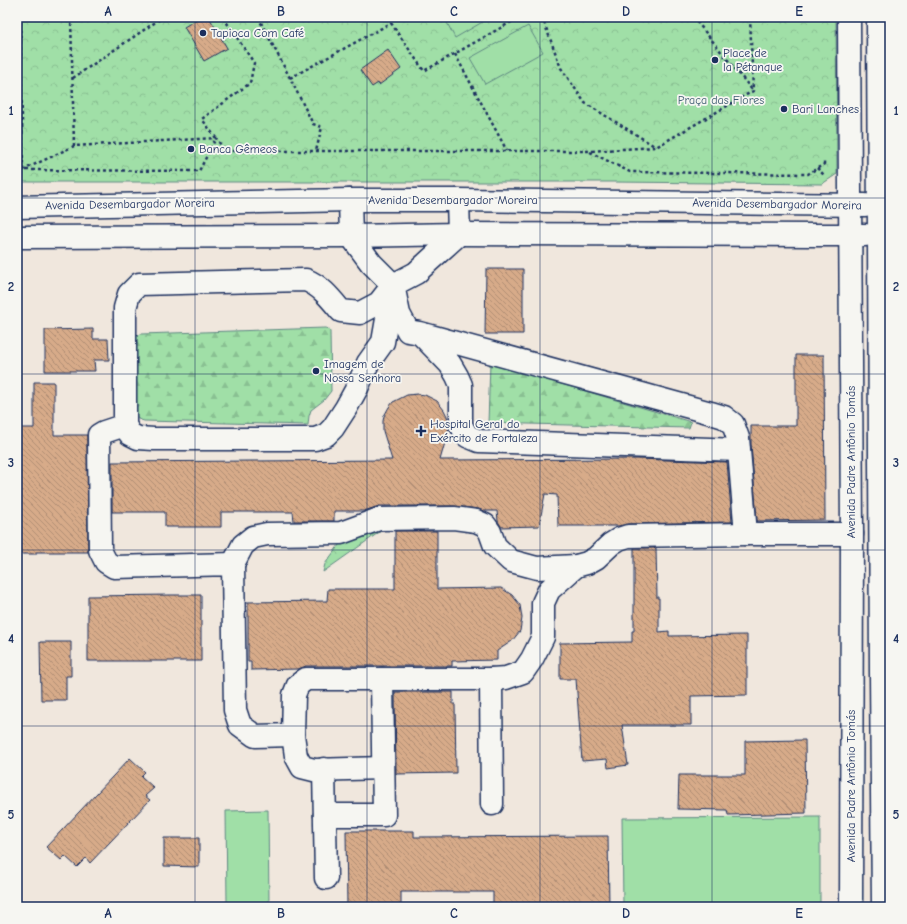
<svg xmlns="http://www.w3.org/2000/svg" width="907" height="924" viewBox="0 0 907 924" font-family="'Comic Neue',sans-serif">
  <defs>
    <pattern id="forest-firs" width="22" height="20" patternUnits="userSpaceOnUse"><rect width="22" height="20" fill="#a0dfa7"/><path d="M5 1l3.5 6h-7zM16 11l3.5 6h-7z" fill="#89c092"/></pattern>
    <pattern id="park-crowns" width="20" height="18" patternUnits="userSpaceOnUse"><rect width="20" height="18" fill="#a0dfa7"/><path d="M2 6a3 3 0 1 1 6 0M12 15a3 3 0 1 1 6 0" fill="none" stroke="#89c092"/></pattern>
    <pattern id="building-back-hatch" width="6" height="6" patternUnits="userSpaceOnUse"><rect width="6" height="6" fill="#d7ab89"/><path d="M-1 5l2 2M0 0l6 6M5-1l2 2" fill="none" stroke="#ae8c73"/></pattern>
  </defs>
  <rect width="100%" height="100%" fill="#f0e7dd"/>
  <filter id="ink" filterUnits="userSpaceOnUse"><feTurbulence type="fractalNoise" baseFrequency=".025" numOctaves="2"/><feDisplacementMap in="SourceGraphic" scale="8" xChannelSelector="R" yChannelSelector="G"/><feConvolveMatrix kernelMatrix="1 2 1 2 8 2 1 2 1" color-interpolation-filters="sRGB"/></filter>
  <g filter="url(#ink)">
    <g fill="url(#forest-firs)" stroke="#5e8782">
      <path d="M325,328C328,328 329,329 330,332L331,391L324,400L311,410L309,416L308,425L144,421L138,419L135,412L136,339L137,335L141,334Z"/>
      <polygon points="490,363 691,422 689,428 488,423"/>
    </g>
    <g fill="url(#park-crowns)" stroke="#5e8782">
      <polygon points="17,17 836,17 837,174 822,184 613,182 17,182"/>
      <polygon points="381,531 323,572 325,564 342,541 368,532"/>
    </g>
    <g fill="#a0dfa7" stroke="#5e8782">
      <polygon points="444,17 491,17 455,38"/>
      <polygon points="528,26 543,52 485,84 470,58"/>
      <polygon points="268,810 269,903 227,903 226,811"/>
      <polygon points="820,817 820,907 623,907 622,818"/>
    </g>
    <g fill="url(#building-back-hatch)" stroke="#1b2f5e">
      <polygon points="201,17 209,17 227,48 204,61 184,27"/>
      <polygon points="388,50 401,69 379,85 378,83 372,87 360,70"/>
      <polygon points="486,269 523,269 523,334 485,334"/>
      <polygon points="93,329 93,339 108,339 109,360 94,360 95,371 45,371 45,330"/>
      <polygon points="796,355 824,355 825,520 757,521 751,444 751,426 796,426"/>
      <polygon points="34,382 54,382 54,435 87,435 88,552 36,552 36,554 17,554 17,428 34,428"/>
      <polygon points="418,394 425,395 437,401 444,410 447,416 449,426 448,432 440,460 637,459 727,462 732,522 628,524 618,526 558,526 557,495 545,494 539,526 501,527 498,521 497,511 484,511 478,509 454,506 379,506 364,511 334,511 334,521 294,521 293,512 221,512 221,527 165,527 165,512 112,512 112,462 392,460 383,431 383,421 384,416 389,407 393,402 407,395"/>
      <polygon points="395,531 437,531 437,589 501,588 512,595 520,605 522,618 520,631 512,641 497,651 497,660 452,661 452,666 306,666 298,669 251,670 251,662 248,662 248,602 327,601 328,589 395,589"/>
      <polygon points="634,548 656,548 657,598 659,598 659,632 669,631 669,636 747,635 747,695 691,696 691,725 622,725 628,765 608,768 607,759 582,761 576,679 560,679 560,643 632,642 632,631 634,631"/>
      <polygon points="171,595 201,595 201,661 88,661 88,596"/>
      <polygon points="40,642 71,642 71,676 66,676 66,700 41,700"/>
      <polygon points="395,692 453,692 453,704 455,704 456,773 396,774"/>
      <polygon points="805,740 806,813 728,815 727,810 678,809 679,775 745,775 745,741"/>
      <polygon points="130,758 145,772 141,776 154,788 145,796 150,800 90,863 86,858 77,867 65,856 61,860 46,847"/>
      <polygon points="346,831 414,831 414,837 608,836 609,907 493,907 493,892 401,892 401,907 347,907"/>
      <polygon points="164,838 199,838 199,867 164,866"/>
    </g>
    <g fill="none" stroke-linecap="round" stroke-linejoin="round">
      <defs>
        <g id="minor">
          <polyline points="350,200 351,236 371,263 393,285 399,314 408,331 420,333 711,413 724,417 733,424 738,438 746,534 852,534"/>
          <path d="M393,285L383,342L368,363L357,388L346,408L333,428L326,435L315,439H154L138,438L130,434L125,425V308L129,294L139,284L306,280C321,286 331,299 341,311L360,313L379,303L393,285L416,273L429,261L459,234L458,200"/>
          <polyline points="421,334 450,364 457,376 461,385 461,425 467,436 479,441 739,450"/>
          <polyline points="125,425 104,432 99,435 100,550 106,562 114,567 233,564 235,710 240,725 255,736 293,735"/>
          <polyline points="233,564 243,545 253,537 267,534 341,533 379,519 454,518 476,521 485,525 490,532 495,546 511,561 537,568 576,566 587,563 596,558 611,544 619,539 628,536 746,534"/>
          <polyline points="491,679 492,804"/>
          <polyline points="383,768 314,770 302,767 296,756 293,735 294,695 298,685 306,679 491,679 506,678 523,672 532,659 543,637 543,603 549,590 576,566"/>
          <polyline points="324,769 326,878"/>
          <polyline points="325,815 384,815 382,679"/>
        </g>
        <g id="major">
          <polyline points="849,17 852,534 851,907"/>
          <polyline points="878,17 881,672 883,907"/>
          <polyline points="17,207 350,200 458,200 865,205"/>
          <polyline points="17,237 351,236 459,234 816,235 865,235"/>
        </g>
      </defs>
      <use href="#minor" stroke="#1b2f5e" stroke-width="25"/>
      <use href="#major" stroke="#1b2f5e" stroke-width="25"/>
      <g stroke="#1b2f5e" stroke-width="2.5" stroke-dasharray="3 3" stroke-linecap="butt">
        <polyline points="20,17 23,170 199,171 216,138 202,119 250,83 254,63 223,17"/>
        <polyline points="71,17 74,146 216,138 225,151 590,151 656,147 753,91 750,17"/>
        <polyline points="258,17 290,78 313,124 322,127 316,151"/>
        <polyline points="392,17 391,23 424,71 520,17"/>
        <polyline points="542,17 561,68 585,103 656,147"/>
        <polyline points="693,17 753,91"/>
        <polyline points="222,39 233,32"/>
        <polyline points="455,54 507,151"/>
        <polyline points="73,78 163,17"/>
        <polyline points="290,78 391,23"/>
        <polyline points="590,152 630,172 808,174 824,164 824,161"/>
        <polyline points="817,168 825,176"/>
        <polyline points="21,182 23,170 74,146"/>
      </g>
      <use href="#minor" stroke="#f6f6f2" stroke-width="22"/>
      <use href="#major" stroke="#f6f6f2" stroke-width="22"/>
    </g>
  </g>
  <path fill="none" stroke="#1b2f5e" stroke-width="1" stroke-opacity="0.55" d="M195,17V907M367,17V907M540,17V907M712,17V907M17,198H890M17,374H890M17,550H890M17,726H890"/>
  <g fill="#1b2f5e" stroke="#f6f6f2" stroke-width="1.5">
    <circle cx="203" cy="33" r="4"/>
    <circle cx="715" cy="60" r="4"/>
    <circle cx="784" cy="109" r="4"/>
    <circle cx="191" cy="149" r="4"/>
    <circle cx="316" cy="371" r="4"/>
    <path d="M419 425h4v4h4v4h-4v4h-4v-4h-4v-4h4z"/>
  </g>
  <g text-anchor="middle" stroke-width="3.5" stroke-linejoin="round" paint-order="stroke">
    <g font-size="12" fill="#1b2f5e" stroke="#f6f6f2" text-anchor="start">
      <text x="211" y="37">Tapioca Com Café</text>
      <text x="723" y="57">Place de<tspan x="723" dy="14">la Pétanque</tspan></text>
      <text x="792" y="113">Bari Lanches</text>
      <text x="199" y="153">Banca Gêmeos</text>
      <text x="324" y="368">Imagem de<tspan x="324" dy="14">Nossa Senhora</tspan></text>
      <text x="430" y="428">Hospital Geral do<tspan x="430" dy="14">Exército de Fortaleza</tspan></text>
    </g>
    <g font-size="12" fill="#3c5b70" stroke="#f6f6f2">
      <text x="721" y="104">Praça das Flores</text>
    </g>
    <g font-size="12" fill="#1b2f5e" stroke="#f6f6f2">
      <text x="453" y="204">Avenida Desembargador Moreira</text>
      <text transform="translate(130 204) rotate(-1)" y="4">Avenida Desembargador Moreira</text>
      <text transform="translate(777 204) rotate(1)" y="4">Avenida Desembargador Moreira</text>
      <text transform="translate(851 462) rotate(-90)" y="4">Avenida Padre Antônio Tomás</text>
      <text transform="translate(851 786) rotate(-90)" y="4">Avenida Padre Antônio Tomás</text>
    </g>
  </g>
  <rect width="907" height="924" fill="none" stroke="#f6f6f2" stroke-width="44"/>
  <rect x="22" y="22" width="863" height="880" fill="none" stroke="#1b2f5e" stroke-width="1.5"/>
  <g font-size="13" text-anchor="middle" font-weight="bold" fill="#1b2f5e">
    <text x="108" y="16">A</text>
    <text x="281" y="16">B</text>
    <text x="454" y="16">C</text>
    <text x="626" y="16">D</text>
    <text x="799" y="16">E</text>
    <text x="11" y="115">1</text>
    <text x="896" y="115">1</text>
    <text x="11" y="291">2</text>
    <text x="896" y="291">2</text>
    <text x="11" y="467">3</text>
    <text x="896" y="467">3</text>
    <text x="11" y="643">4</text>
    <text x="896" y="643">4</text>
    <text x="11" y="819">5</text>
    <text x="896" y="819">5</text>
    <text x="108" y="918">A</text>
    <text x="281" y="918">B</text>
    <text x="454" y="918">C</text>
    <text x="626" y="918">D</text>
    <text x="799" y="918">E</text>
  </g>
</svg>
